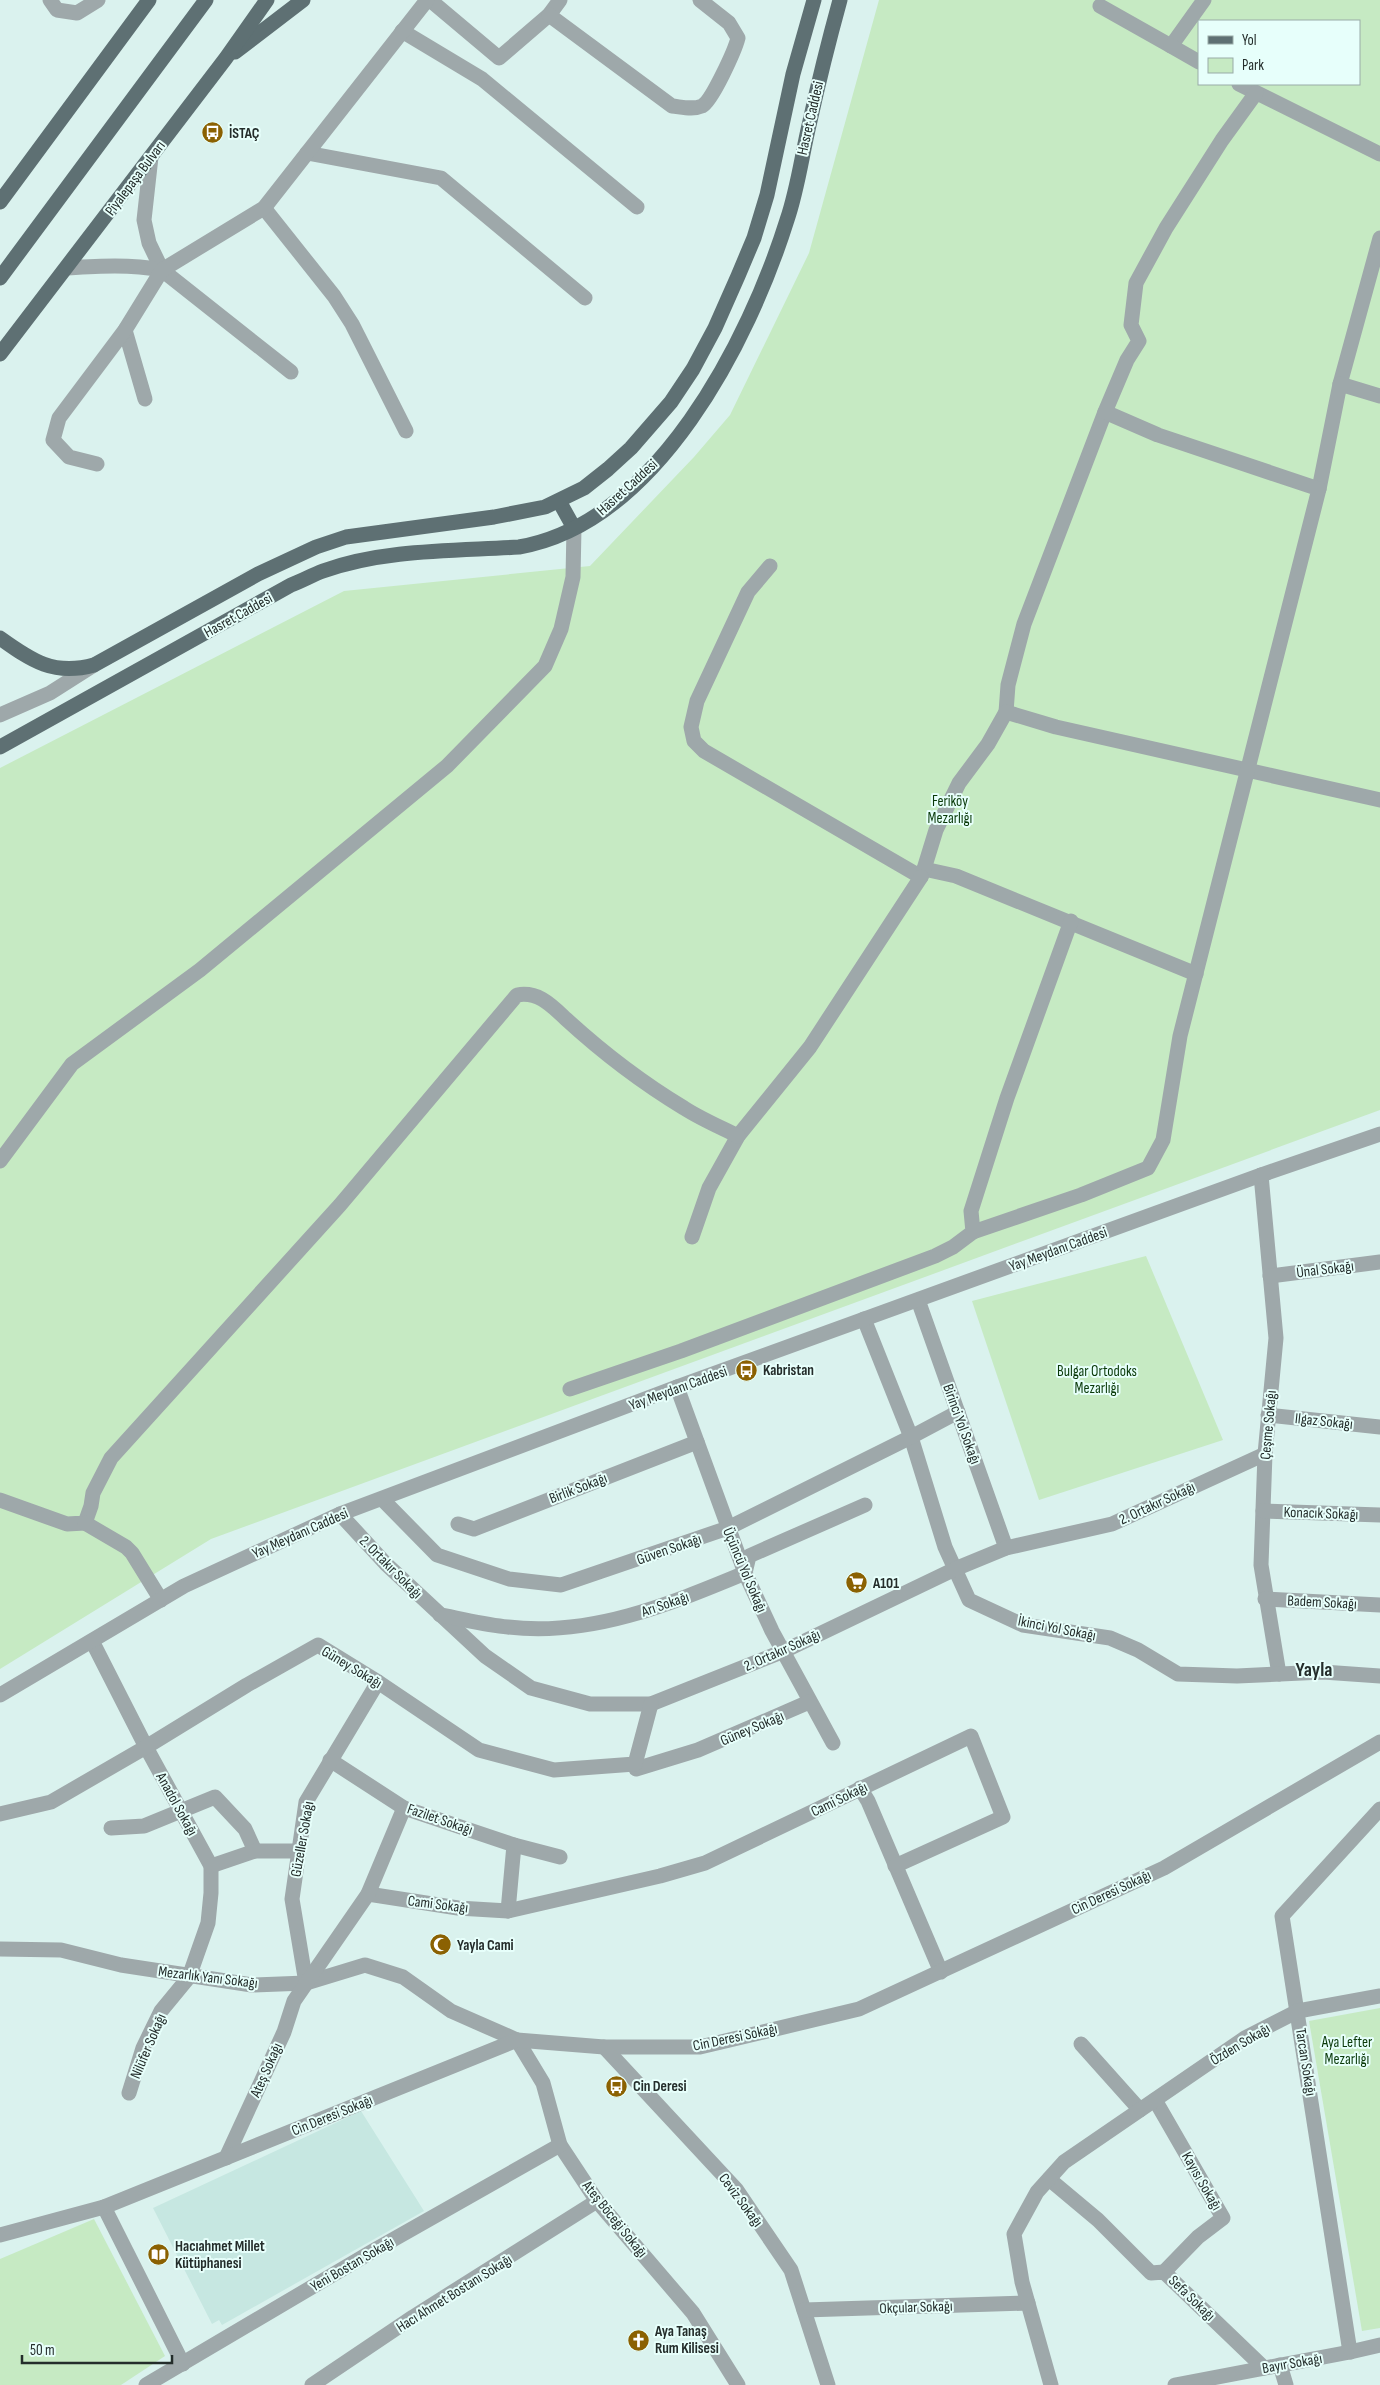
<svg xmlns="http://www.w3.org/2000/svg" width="1380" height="2385" viewBox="0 0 1380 2385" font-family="'Sofia Sans Condensed',sans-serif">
  <rect width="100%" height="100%" fill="#daf2ee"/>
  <polygon fill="#c6e7e1" points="361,2111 424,2211 222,2325 219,2320 212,2324 153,2208"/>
  <g fill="#c6eac3" fill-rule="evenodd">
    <path d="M879,0H1380V1110L211,1539L0,1669V768L344,591L590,566L694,457L730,415L809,253ZM1199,21H1359V84H1199Z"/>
    <polygon points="1146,1256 1223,1440 1039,1500 972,1301"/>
    <polygon points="1380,2008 1380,2328 1362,2331 1309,2021"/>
    <polygon points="94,2219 165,2356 121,2385 0,2385 0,2259"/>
  </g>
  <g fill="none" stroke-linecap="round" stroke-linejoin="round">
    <g stroke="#9ea8aa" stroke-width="15">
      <polyline points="50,0 57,10 77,13 98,0"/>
      <polyline points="430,0 499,58 549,15 560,0"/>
      <polyline points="1100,6 1171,46 1204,0"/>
      <path d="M549,15L672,106C682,107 693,110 702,106C712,101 735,50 738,38L729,23L700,0"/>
      <polyline points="402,31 482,79 637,207"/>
      <polyline points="1171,46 1199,62"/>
      <polyline points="1239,84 1380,154"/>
      <polyline points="307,153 441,178 585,298"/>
      <polyline points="151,157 144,220 149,243 162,270 291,372"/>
      <polyline points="264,208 334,296 352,324 406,431"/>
      <path d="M67,268C99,266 130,264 162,270"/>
      <polyline points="125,330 145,399"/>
      <polyline points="1340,384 1380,238"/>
      <polyline points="97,464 69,457 53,440 59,418 125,330 162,270 264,208 427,0"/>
      <polyline points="1319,489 1340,384 1380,396"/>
      <polyline points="770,566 748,592 697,701 691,727 694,741 704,751 921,877 924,869 956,876 1196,974"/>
      <polyline points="1006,712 1008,685 1024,624 1105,412"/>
      <polyline points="0,715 50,693 94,665"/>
      <polyline points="924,869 936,830 959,783 988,744 1006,712 1056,727 1380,800"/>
      <polyline points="0,1161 72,1064 200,970 447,766 545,666 561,629 573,577 574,528"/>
      <polyline points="1261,1175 1276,1338 1265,1454 1261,1565 1279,1674"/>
      <polyline points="973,1232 1081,1195 1148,1168 1163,1140 1180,1036 1319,489 1158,435 1105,412 1127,360 1139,341 1131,325 1136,283 1166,228 1222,140 1256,93"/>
      <polyline points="692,1237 709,1188 738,1136 810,1047 921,877"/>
      <polyline points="1270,1276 1380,1262"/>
      <polyline points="918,1300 1006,1548"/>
      <polyline points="864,1319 911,1437 945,1547 969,1600 1023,1625 1110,1638 1138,1650 1178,1674 1237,1676 1323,1672 1380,1676"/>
      <polyline points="677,1387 745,1573 772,1631 833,1743"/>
      <polyline points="570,1389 681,1351 935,1256 953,1247 973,1232 971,1211 1007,1098 1071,921"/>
      <polyline points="1268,1415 1380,1427"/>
      <polyline points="382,1499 437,1555 509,1579 561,1585 728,1528 911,1437 958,1412"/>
      <path d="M0,1500L67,1524L85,1523L91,1506L93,1493L111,1458L340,1205L517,995C538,991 551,1005 566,1019C602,1052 641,1082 684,1108C701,1119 720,1127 738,1136"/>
      <polyline points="1263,1511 1380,1515"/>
      <polyline points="340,1514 386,1564 485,1656 531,1688 590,1704 651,1704 784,1651 955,1569 1006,1548 1112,1524 1265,1454"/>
      <polyline points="85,1523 126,1547 132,1553 161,1600"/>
      <polyline points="458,1524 474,1529 697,1442"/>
      <polyline points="1265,1599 1380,1605"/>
      <path d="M440,1615C463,1619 485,1625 508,1627C591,1637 670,1604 745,1573L749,1556L865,1505"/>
      <polyline points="92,1641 146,1747 211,1866 211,1893 208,1923 189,1977 161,2011 143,2048 129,2093"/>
      <polyline points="0,1695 184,1586 340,1514 677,1387 1261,1175 1380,1134"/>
      <polyline points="330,1760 404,1808 514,1845 560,1857"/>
      <polyline points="636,1769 698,1750 809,1702"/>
      <polyline points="860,1788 868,1801 941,1972"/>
      <polyline points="0,1814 51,1802 146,1747 247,1685 318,1645 378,1682 479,1750 554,1770 635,1764 651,1704"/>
      <polyline points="111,1828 144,1826 215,1797 245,1829 255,1851"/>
      <polyline points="211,1866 255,1851 299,1851"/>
      <polyline points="368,1894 458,1908 508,1911 660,1876 705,1863 971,1736 1003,1817 895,1866"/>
      <polyline points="508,1911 514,1845"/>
      <polyline points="0,1949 61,1950 121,1965 252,1985 306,1983 365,1965 403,1977 451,2011 517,2040"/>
      <polyline points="306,1983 292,1899 306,1802 378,1682"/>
      <polyline points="517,2040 543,2083 560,2145 597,2201 693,2313 738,2385"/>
      <polyline points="1081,2044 1140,2110"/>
      <polyline points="604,2047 736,2189 791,2270 828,2385"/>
      <polyline points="1155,2100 1223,2218 1198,2237 1164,2272"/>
      <polyline points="226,2158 284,2032 294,2001 368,1894 404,1808"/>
      <polyline points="1049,2179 1098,2220 1151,2273 1164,2272 1264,2368"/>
      <polyline points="104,2207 183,2364"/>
      <polyline points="0,2235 104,2207 517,2040 604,2047 700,2047 859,2009 1164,1868 1380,1742"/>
      <polyline points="804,2310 1028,2303"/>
      <polyline points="1350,2352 1282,1916 1380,1809"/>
      <polyline points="1280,2365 1286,2385"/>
      <polyline points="146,2385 373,2251 560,2145"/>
      <polyline points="312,2385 413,2317 597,2201"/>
      <polyline points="1051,2385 1022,2282 1014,2234 1037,2192 1064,2162 1245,2038 1298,2011 1380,1996"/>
      <polyline points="1175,2385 1350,2352 1380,2345"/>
    </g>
    <g stroke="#5e7073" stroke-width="15">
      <polyline points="235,52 303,0"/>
      <polyline points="0,202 149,0"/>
      <polyline points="0,278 206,0"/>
      <polyline points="0,354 226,58 267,0"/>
      <polyline points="559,501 574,528"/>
      <path d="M0,638C32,661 54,676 94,665L258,574L316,547L346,537L494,517L545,507L584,488L608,469L631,448L671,402L693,369L715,328L738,276L754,238L767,195L793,74L814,0"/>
      <path d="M0,747L291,585C302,581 312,575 323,571C384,549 455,551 519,547C657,523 749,341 787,220C798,188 802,154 810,121C819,80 829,40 840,0"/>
    </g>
  </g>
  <defs>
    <symbol id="bus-disc" viewBox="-11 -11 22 22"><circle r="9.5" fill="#8b6102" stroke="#e7fffb"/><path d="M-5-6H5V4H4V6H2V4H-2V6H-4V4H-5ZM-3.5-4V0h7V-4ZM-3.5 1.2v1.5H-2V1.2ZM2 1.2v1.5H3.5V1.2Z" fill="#fff"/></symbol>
    <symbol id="supermarket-disc" viewBox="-11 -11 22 22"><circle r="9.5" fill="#8b6102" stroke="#e7fffb"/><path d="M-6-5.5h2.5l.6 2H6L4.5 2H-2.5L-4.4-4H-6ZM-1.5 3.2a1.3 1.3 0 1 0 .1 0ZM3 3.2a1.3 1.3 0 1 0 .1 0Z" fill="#fff"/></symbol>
    <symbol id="mosque-disc" viewBox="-11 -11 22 22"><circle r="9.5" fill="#8b6102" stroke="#e7fffb"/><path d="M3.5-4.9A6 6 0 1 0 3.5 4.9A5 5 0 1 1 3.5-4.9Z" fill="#fff"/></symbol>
    <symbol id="library-disc" viewBox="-11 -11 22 22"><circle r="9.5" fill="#8b6102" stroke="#e7fffb"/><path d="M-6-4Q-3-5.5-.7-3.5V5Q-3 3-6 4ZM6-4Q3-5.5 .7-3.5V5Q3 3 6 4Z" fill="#fff"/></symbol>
    <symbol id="church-disc" viewBox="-11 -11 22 22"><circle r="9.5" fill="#8b6102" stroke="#e7fffb"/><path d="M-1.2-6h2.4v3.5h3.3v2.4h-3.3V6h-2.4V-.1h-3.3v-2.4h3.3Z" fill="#fff"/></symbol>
  </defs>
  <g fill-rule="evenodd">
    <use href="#bus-disc" x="200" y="120" width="25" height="25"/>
    <use href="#bus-disc" x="734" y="1358" width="25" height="25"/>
    <use href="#supermarket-disc" x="844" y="1570" width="25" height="25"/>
    <use href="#mosque-disc" x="428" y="1932" width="25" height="25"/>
    <use href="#bus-disc" x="604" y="2074" width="25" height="25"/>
    <use href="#library-disc" x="146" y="2242" width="25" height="25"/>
    <use href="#church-disc" x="626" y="2328" width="25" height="25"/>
  </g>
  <g text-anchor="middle" stroke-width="4" stroke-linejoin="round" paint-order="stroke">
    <g font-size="15" fill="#242d2b" stroke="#e7fffb">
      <text transform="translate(810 118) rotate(-77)" y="5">Hasret Caddesi</text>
      <text transform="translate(135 178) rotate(-53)" y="5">Piyalepaşa Bulvarı</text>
      <text transform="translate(627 487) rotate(-42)" y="5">Hasret Caddesi</text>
      <text transform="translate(238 615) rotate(-29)" y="5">Hasret Caddesi</text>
      <text transform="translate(1058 1249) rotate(-20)" y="5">Yay Meydanı Caddesi</text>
      <text transform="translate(1325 1269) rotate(-7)" y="5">Ünal Sokağı</text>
      <text transform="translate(678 1388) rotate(-20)" y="5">Yay Meydanı Caddesi</text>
      <text transform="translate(1324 1421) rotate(6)" y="5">Ilgaz Sokağı</text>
      <text transform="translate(962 1424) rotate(70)" y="5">Birinci Yol Sokağı</text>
      <text transform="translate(1268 1425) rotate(-85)" y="5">Çeşme Sokağı</text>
      <text transform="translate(578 1488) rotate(-21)" y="5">Birlik Sokağı</text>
      <text transform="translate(1157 1503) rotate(-25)" y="5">2. Ortakır Sokağı</text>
      <text transform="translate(1321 1513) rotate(2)" y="5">Konacık Sokağı</text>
      <text transform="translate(300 1533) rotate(-24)" y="5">Yay Meydanı Caddesi</text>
      <text transform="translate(669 1549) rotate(-19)" y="5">Güven Sokağı</text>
      <text transform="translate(391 1567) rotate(45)" y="5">2. Ortakır Sokağı</text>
      <text transform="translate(745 1570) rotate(67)" y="5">Üçüncü Yol Sokağı</text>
      <text transform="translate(1322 1602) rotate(3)" y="5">Badem Sokağı</text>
      <text transform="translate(665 1604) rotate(-19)" y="5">Arı Sokağı</text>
      <text transform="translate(1057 1628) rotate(11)" y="5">İkinci Yol Sokağı</text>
      <text transform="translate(782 1650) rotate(-24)" y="5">2. Ortakır Sokağı</text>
      <text transform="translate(352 1667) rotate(31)" y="5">Güney Sokağı</text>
      <text transform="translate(752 1728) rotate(-23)" y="5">Güney Sokağı</text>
      <text transform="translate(839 1799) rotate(-26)" y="5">Cami Sokağı</text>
      <text transform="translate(177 1804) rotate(61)" y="5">Anadol Sokağı</text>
      <text transform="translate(440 1819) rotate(19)" y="5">Fazilet Sokağı</text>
      <text transform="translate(302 1839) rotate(-80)" y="5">Güzeller Sokağı</text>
      <text transform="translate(1111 1892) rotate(-25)" y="5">Cin Deresi Sokağı</text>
      <text transform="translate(438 1904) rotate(7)" y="5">Cami Sokağı</text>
      <text transform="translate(208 1977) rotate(7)" y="5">Mezarlık Yanı Sokağı</text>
      <text transform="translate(735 2037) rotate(-12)" y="5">Cin Deresi Sokağı</text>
      <text transform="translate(1240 2044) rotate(-31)" y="5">Özden Sokağı</text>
      <text transform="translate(148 2046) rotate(-67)" y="5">Nilüfer Sokağı</text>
      <text transform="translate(1306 2062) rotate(81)" y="5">Tarcan Sokağı</text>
      <text transform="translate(266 2070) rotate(-66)" y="5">Ateş Sokağı</text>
      <text transform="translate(332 2115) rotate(-22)" y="5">Cin Deresi Sokağı</text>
      <text transform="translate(1202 2181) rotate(60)" y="5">Kayısı Sokağı</text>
      <text transform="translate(741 2200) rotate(53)" y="5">Ceviz Sokağı</text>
      <text transform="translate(615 2219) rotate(51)" y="5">Ateş Böceği Sokağı</text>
      <text transform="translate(352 2264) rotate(-30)" y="5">Yeni Bostan Sokağı</text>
      <text transform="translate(454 2293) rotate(-32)" y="5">Hacı Ahmet Bostanı Sokağı</text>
      <text transform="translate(1192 2298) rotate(44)" y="5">Sefa Sokağı</text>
      <text transform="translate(916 2307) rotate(-2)" y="5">Okçular Sokağı</text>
      <text transform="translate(1292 2363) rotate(-10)" y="5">Bayır Sokağı</text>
    </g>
    <g font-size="15" font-weight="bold" fill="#242d2b" stroke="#e7fffb" text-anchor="start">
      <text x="229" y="138">İSTAÇ</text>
      <text x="763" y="1375">Kabristan</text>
      <text x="873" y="1588">A101</text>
      <text x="457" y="1950">Yayla Cami</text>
      <text x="633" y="2091">Cin Deresi</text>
      <text x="175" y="2251">Hacıahmet Millet<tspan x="175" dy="17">Kütüphanesi</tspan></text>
      <text x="655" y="2336">Aya Tanaş<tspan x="655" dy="17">Rum Kilisesi</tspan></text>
    </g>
    <g font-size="15" fill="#093908" stroke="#e7fffb">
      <text x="950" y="806">Feriköy<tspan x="950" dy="17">Mezarlığı</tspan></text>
      <text x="1097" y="1376">Bulgar Ortodoks<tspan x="1097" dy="17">Mezarlığı</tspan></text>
      <text x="1347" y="2047">Aya Lefter<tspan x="1347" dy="17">Mezarlığı</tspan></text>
    </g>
    <g font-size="20" font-weight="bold" fill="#242d2b" stroke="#e7fffb">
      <text x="1314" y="1676">Yayla</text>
    </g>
  </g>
  <rect x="1198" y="20" width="162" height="65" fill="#e7fffb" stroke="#99aba8"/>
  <rect x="1208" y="36" width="25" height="8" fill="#5e7073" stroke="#99aba8"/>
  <text x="1242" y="45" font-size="15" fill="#242d2b">Yol</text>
  <rect x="1208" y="58" width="25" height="15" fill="#c6eac3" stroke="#99aba8"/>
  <text x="1242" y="70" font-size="15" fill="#242d2b">Park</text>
  <path d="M22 2355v8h150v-8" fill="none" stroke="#242d2b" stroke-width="2.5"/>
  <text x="30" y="2355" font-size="15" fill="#242d2b" stroke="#e7fffb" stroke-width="4" paint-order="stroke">50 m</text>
</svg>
